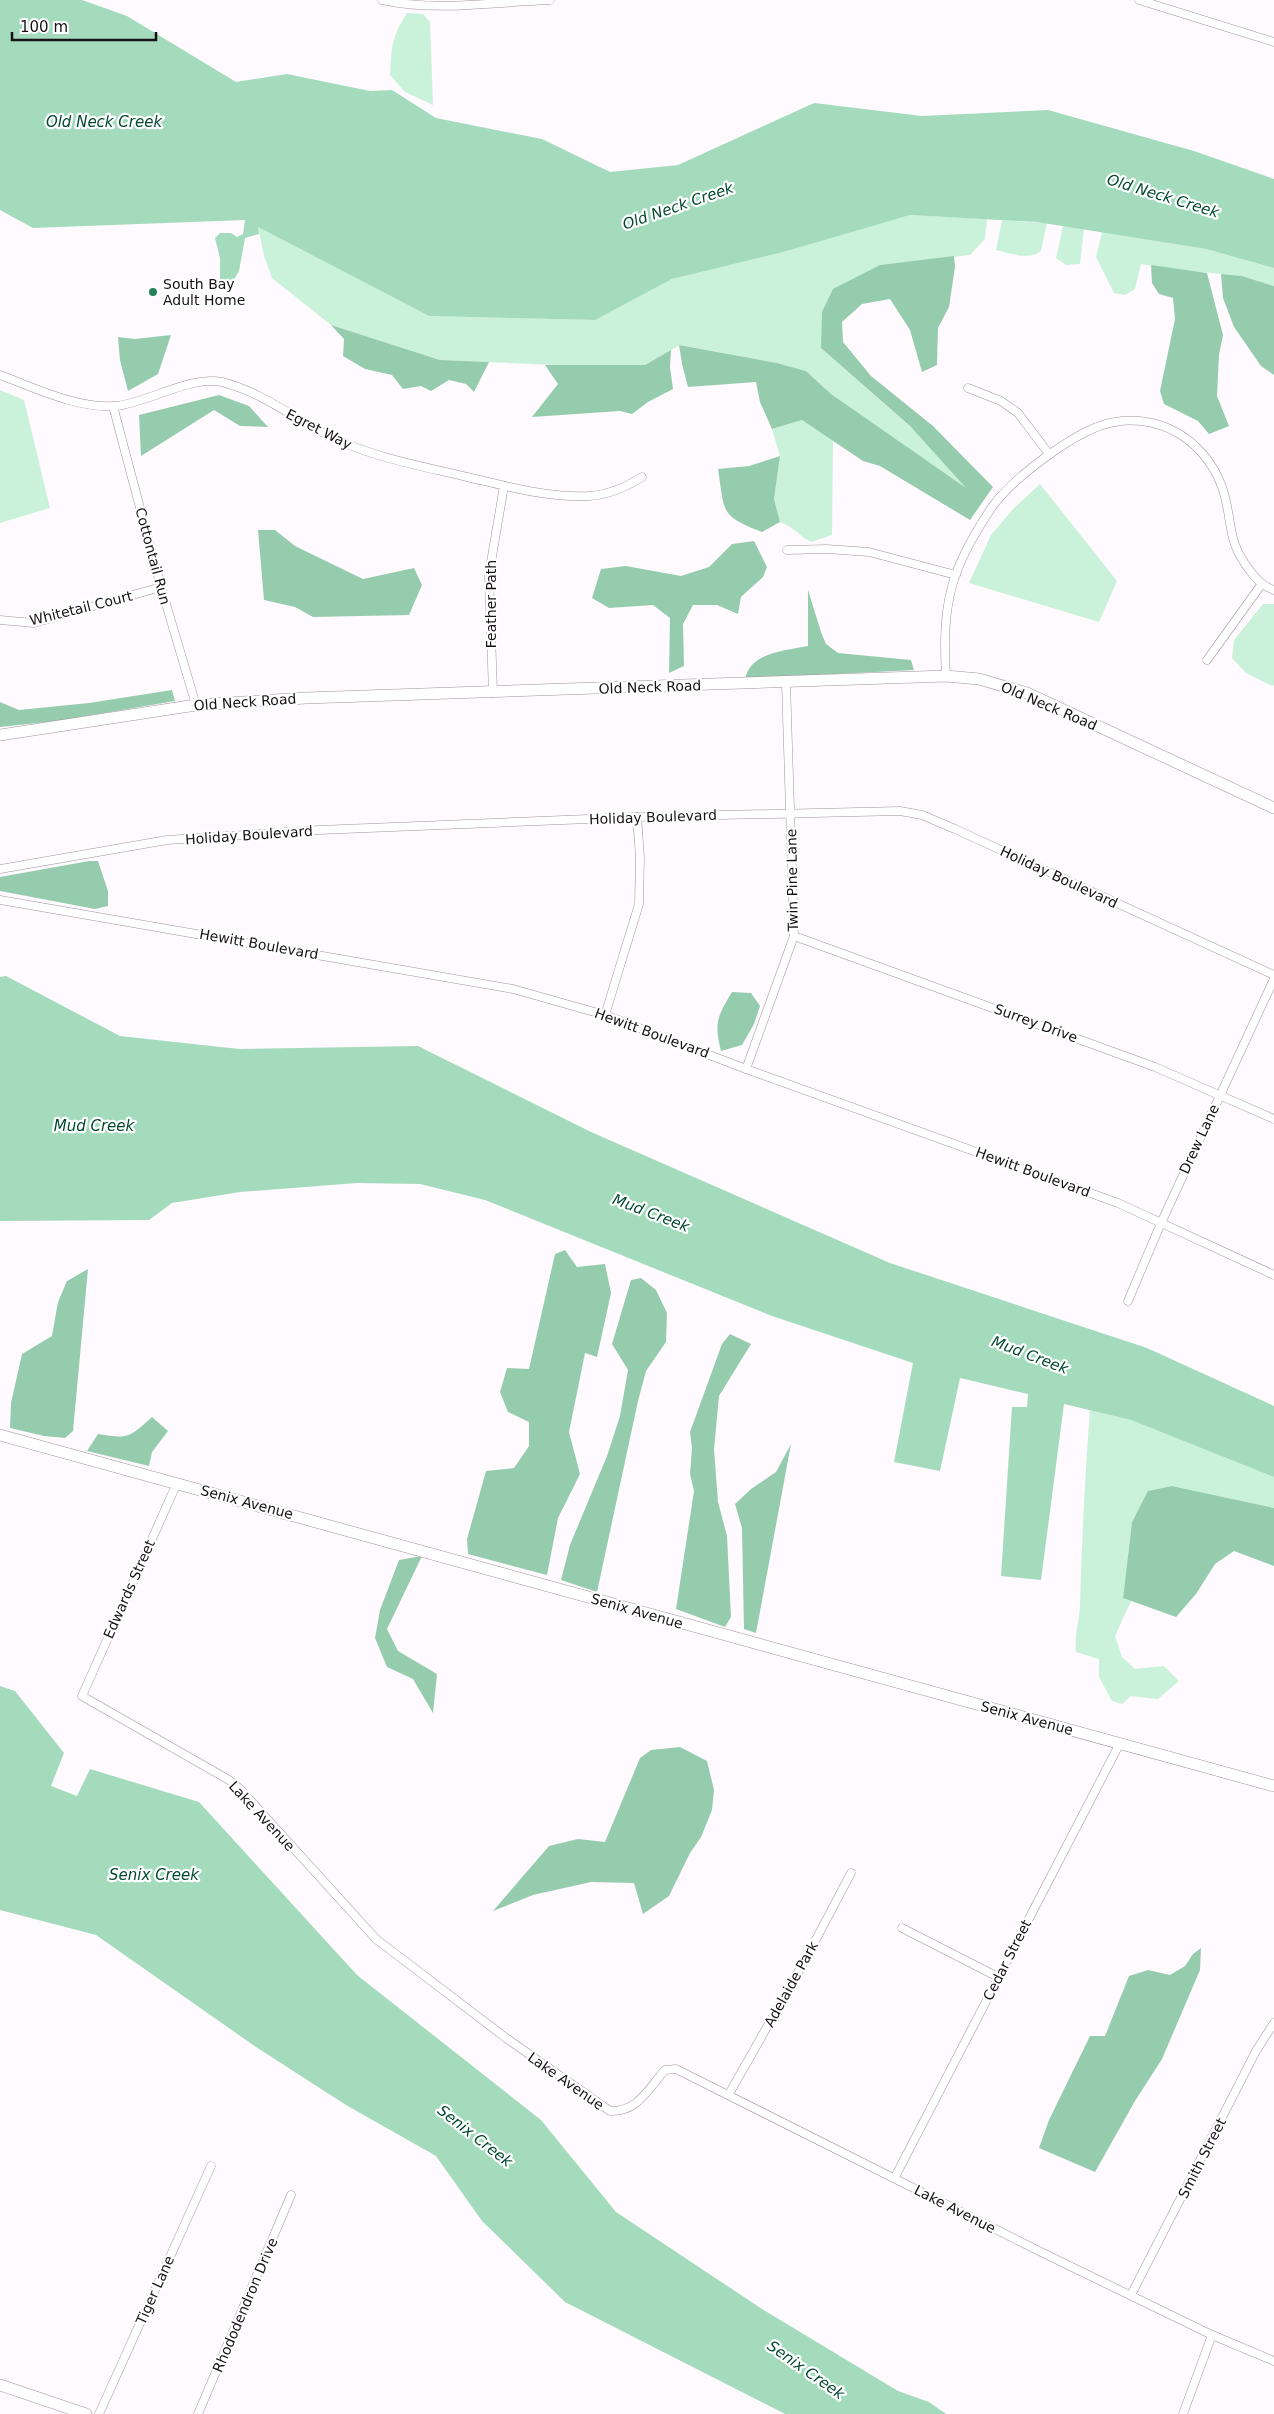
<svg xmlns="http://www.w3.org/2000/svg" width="1274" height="2414" viewBox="0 0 1274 2414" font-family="'DejaVu Sans',sans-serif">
  <rect width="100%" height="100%" fill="#fefafd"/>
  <g fill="#caf2db">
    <path d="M407,13L423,14L430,22L433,105L405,92L390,75C391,48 392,36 407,13Z"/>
    <polygon points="910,215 987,219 985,239 970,255 880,265 821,348 982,490 975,503 831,394 806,371 777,363 680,345 645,365 556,365 440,360 331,325 272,278 264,256 258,227 429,316 594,320 672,279"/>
    <path d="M1002,220L1047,223L1041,251C1028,261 1010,253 996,250Z"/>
    <polygon points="1063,226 1084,229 1080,264 1066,265 1056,258"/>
    <polygon points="1102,232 1206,249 1274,268 1274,286 1242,276 1190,271 1141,264 1135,289 1125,295 1114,293 1096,257"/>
    <polygon points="0,390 24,400 50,508 0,523"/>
    <path d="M802,420L833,440L832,535L811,542C799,536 793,526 780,522L774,499L780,456L772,429Z"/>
    <polygon points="1040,484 1117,581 1099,622 969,583 991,535 1014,508"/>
    <polygon points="1263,604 1274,604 1274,685 1272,686 1246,673 1232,658 1234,640"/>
    <path d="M1090,1410L1131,1420L1274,1477V1508L1172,1486L1148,1492L1132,1522L1123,1598L1131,1601L1115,1636L1122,1657L1135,1669L1164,1666L1179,1681L1158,1699L1131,1696L1122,1704L1112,1701L1099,1677V1659L1076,1652C1074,1634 1080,1620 1080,1603C1082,1538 1085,1474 1090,1410Z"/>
  </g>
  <g fill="#96ccae">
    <polygon points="954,256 955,267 949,307 938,328 937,365 922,372 910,330 890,299 862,304 842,322 843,342 871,376 933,426 993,487 970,520 880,466 863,461 802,420 772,429 760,402 756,382 688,387 682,364 679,345 777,363 806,371 831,394 966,488 911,427 821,348 822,312 833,289 880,265"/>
    <polygon points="1151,265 1207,273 1223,335 1219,355 1217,396 1229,426 1209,434 1198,421 1164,404 1160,391 1175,319 1173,298 1159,294 1152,283"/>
    <polygon points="1221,274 1242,276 1274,286 1274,375 1261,366 1234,327 1223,298"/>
    <polygon points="331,325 440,360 489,362 474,392 466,384 449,380 431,391 421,386 403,389 392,375 365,369 343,356 344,339"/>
    <polygon points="171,335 158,374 128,391 120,360 118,337 135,339"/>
    <polygon points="671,350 670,367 673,389 648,402 632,414 620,411 532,417 558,384 545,365 645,365"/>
    <polygon points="219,395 249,406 268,427 240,426 214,410 141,456 139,415"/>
    <path d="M780,456L774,499L780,522L762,532C719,515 725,513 718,469L749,466Z"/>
    <polygon points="258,530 275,530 295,546 363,579 414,568 422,585 409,615 313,617 295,607 264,600"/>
    <polygon points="754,541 767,567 763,577 741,597 738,614 717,605 693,605 683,624 684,666 669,673 670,618 653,605 609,608 592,598 601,569 626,566 681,576 709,567 732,544"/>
    <path d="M808,590L821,632L826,644L838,653L911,660L914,670L745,679C751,652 784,651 808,646Z"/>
    <polygon points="172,690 175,701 57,721 0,727 0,702 19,710 89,703"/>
    <polygon points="89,861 98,861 108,891 108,906 95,909 0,891 0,877"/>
    <path d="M732,992L751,993L760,1006L754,1024L742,1045L721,1051C714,1023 717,1017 732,992Z"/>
    <polygon points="565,1250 577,1267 605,1264 611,1293 597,1357 585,1353 569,1432 580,1474 558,1518 547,1575 468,1554 467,1539 486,1471 514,1468 529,1446 529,1422 508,1412 500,1392 507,1368 529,1369 555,1254"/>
    <polygon points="88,1269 73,1431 65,1438 44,1436 10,1428 11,1403 22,1354 52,1336 58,1302 67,1281"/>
    <polygon points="641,1278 656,1290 667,1313 666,1342 646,1371 638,1401 597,1592 561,1580 570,1545 607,1456 620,1416 628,1370 612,1344 631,1280"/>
    <polygon points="730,1334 751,1344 719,1396 714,1449 718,1502 727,1536 731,1617 725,1627 676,1609 694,1491 690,1474 692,1448 690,1432 722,1344"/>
    <path d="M152,1417L168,1431L152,1452L149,1466L87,1451L98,1434C128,1439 129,1438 152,1417Z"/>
    <polygon points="791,1444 756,1633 744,1629 742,1528 735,1504 751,1489 776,1472"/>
    <polygon points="1172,1486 1274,1508 1274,1566 1234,1551 1215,1564 1196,1594 1176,1617 1123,1598 1132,1522 1148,1491"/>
    <polygon points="422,1556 387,1629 398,1651 437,1674 433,1713 413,1679 387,1667 375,1638 380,1610 399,1560"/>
    <polygon points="680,1747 707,1761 714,1790 712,1810 701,1837 690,1853 669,1896 643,1914 634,1883 591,1882 533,1895 493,1911 549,1846 578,1839 605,1842 640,1758 651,1750"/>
    <polygon points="1201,1948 1200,1970 1162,2059 1135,2101 1095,2172 1039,2148 1049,2120 1090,2036 1105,2036 1129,1976 1148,1970 1170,1975 1185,1966 1193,1954"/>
  </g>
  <g fill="#a4dbbd">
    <polygon points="0,0 82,0 127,16 236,82 287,74 370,91 392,90 436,118 542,139 610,172 678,165 814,103 922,116 1048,110 1194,151 1274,179 1274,268 1206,249 1037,222 910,215 783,252 672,279 595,320 429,316 258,227 259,234 245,238 239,271 233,281 226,283 220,280 220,258 215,238 220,233 231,233 237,237 243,234 245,220 33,228 0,210"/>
    <polygon points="6,976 120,1036 239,1049 418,1046 591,1132 890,1263 1147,1348 1274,1406 1274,1477 1131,1420 1064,1404 1041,1580 1001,1576 1012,1407 1027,1407 1028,1394 960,1378 940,1471 894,1462 913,1363 772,1316 485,1200 420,1184 357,1183 240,1192 172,1203 149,1220 0,1221 0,977"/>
    <polygon points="0,1686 15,1691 64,1753 51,1786 77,1796 90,1769 199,1802 357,1975 541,2120 616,2212 762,2309 898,2391 929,2402 946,2414 785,2414 565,2302 482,2221 436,2156 346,2105 256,2047 96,1935 0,1910"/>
  </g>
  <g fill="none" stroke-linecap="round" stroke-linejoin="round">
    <defs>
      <g id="street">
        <path d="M382,0C437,12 494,2 550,0"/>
        <polyline points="1139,0 1274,42"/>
        <path d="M0,375C35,388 78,409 116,406C147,403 192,375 222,382C262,392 297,420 333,438C376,458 421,466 467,477C506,486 548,498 589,496C608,495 626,487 642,477"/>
        <polyline points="968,388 1001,401 1018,413 1049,454"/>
        <polyline points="113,406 161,587 196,705"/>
        <polyline points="787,550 827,549 869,552 956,575"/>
        <polyline points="0,620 34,623 161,587"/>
        <polyline points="1207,660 1261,585"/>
        <path d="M946,676C944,642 944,606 956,574C964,551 978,528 992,507C1013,478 1079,427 1115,422C1133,418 1157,422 1174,431C1196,442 1214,464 1222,487C1234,522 1225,540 1251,572C1258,581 1263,586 1274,590"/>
        <polyline points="493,693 489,574 504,486"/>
        <polyline points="0,869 167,840 319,830 637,817 900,811 922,815 955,829 1274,975"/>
        <polyline points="0,900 513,989 605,1015 746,1069 1118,1203 1274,1275"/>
        <polyline points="794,936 1155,1067 1274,1119"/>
        <polyline points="605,1015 639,904 640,857 637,817"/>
        <polyline points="746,1069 794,936 786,683"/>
        <polyline points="1128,1301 1161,1223 1274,979"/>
        <path d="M177,1483L82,1696L229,1780L240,1789L376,1939L506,2038L610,2111C638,2112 648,2089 665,2070L676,2069L1041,2252L1212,2335L1274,2361"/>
        <polyline points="902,1928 998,1977"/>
        <polyline points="729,2094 805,1960 851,1873"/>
        <polyline points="895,2177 1120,1743"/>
        <polyline points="1131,2295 1256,2051 1274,2023"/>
        <polyline points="99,2414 211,2166"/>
        <polyline points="198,2414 291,2195"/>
        <polyline points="1183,2414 1212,2335"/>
      </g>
      <g id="secondary">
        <polyline points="0,735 196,705 306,698 946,676 979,679 1027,693 1274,808"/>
        <polyline points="0,1435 1274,1786"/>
        <polyline points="0,2385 86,2414"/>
      </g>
    </defs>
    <use href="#street" stroke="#a2929e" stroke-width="9"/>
    <use href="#secondary" stroke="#a2929e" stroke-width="12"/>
    <use href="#street" stroke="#fff" stroke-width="8"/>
    <use href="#secondary" stroke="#fff" stroke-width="11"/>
  </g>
  <circle fill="#24825a" stroke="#fff" stroke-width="2" cx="153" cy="292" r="5"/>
  <g text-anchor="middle" stroke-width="4.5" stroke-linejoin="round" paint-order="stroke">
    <g font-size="14" fill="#161115" stroke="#fff" text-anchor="start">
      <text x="163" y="289">South Bay<tspan x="163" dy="16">Adult Home</tspan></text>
    </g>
    <g font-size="14" fill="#161115" stroke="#fff">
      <text transform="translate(319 429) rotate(27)" y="5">Egret Way</text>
      <text transform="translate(153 556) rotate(75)" y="5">Cottontail Run</text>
      <text transform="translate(491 604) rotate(-90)" y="5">Feather Path</text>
      <text transform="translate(81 608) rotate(-14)" y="5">Whitetail Court</text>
      <text transform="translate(650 687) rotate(-2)" y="5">Old Neck Road</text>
      <text transform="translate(245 702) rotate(-4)" y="5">Old Neck Road</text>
      <text transform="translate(1049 706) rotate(23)" y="5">Old Neck Road</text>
      <text transform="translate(653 817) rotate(-2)" y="5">Holiday Boulevard</text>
      <text transform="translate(249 835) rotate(-4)" y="5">Holiday Boulevard</text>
      <text transform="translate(1059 877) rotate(25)" y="5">Holiday Boulevard</text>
      <text transform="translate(792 880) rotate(-91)" y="5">Twin Pine Lane</text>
      <text transform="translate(259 944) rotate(10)" y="5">Hewitt Boulevard</text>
      <text transform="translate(1036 1023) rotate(20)" y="5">Surrey Drive</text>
      <text transform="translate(652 1033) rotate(20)" y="5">Hewitt Boulevard</text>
      <text transform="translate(1199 1139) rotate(-65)" y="5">Drew Lane</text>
      <text transform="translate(1033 1172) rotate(20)" y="5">Hewitt Boulevard</text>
      <text transform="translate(247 1502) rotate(15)" y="5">Senix Avenue</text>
      <text transform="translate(129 1589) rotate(-66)" y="5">Edwards Street</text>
      <text transform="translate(637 1611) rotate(16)" y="5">Senix Avenue</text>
      <text transform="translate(1027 1718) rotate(15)" y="5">Senix Avenue</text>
      <text transform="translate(262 1816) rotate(47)" y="5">Lake Avenue</text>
      <text transform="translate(1007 1960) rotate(-63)" y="5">Cedar Street</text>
      <text transform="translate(791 1984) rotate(-61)" y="5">Adelaide Park</text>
      <text transform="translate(566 2081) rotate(35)" y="5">Lake Avenue</text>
      <text transform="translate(1202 2158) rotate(-63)" y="5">Smith Street</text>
      <text transform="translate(955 2209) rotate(27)" y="5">Lake Avenue</text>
      <text transform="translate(155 2290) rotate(-66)" y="5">Tiger Lane</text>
      <text transform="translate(245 2305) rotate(-67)" y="5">Rhododendron Drive</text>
    </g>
    <g font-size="15" font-style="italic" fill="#024a2f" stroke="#fff">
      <text x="104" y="127">Old Neck Creek</text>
      <text transform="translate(1163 196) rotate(17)" y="5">Old Neck Creek</text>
      <text transform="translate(678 206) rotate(-19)" y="5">Old Neck Creek</text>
      <text x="94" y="1131">Mud Creek</text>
      <text transform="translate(651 1213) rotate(21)" y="5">Mud Creek</text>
      <text transform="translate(1030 1355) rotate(21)" y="5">Mud Creek</text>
      <text x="154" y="1880">Senix Creek</text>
      <text transform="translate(475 2136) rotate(38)" y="5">Senix Creek</text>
      <text transform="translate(806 2370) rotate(35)" y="5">Senix Creek</text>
    </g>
  </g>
  <path d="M12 32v8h144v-8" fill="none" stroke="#161115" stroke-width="2.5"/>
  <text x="20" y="32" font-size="15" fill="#161115" stroke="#ffffff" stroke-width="4" paint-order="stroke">100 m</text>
</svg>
